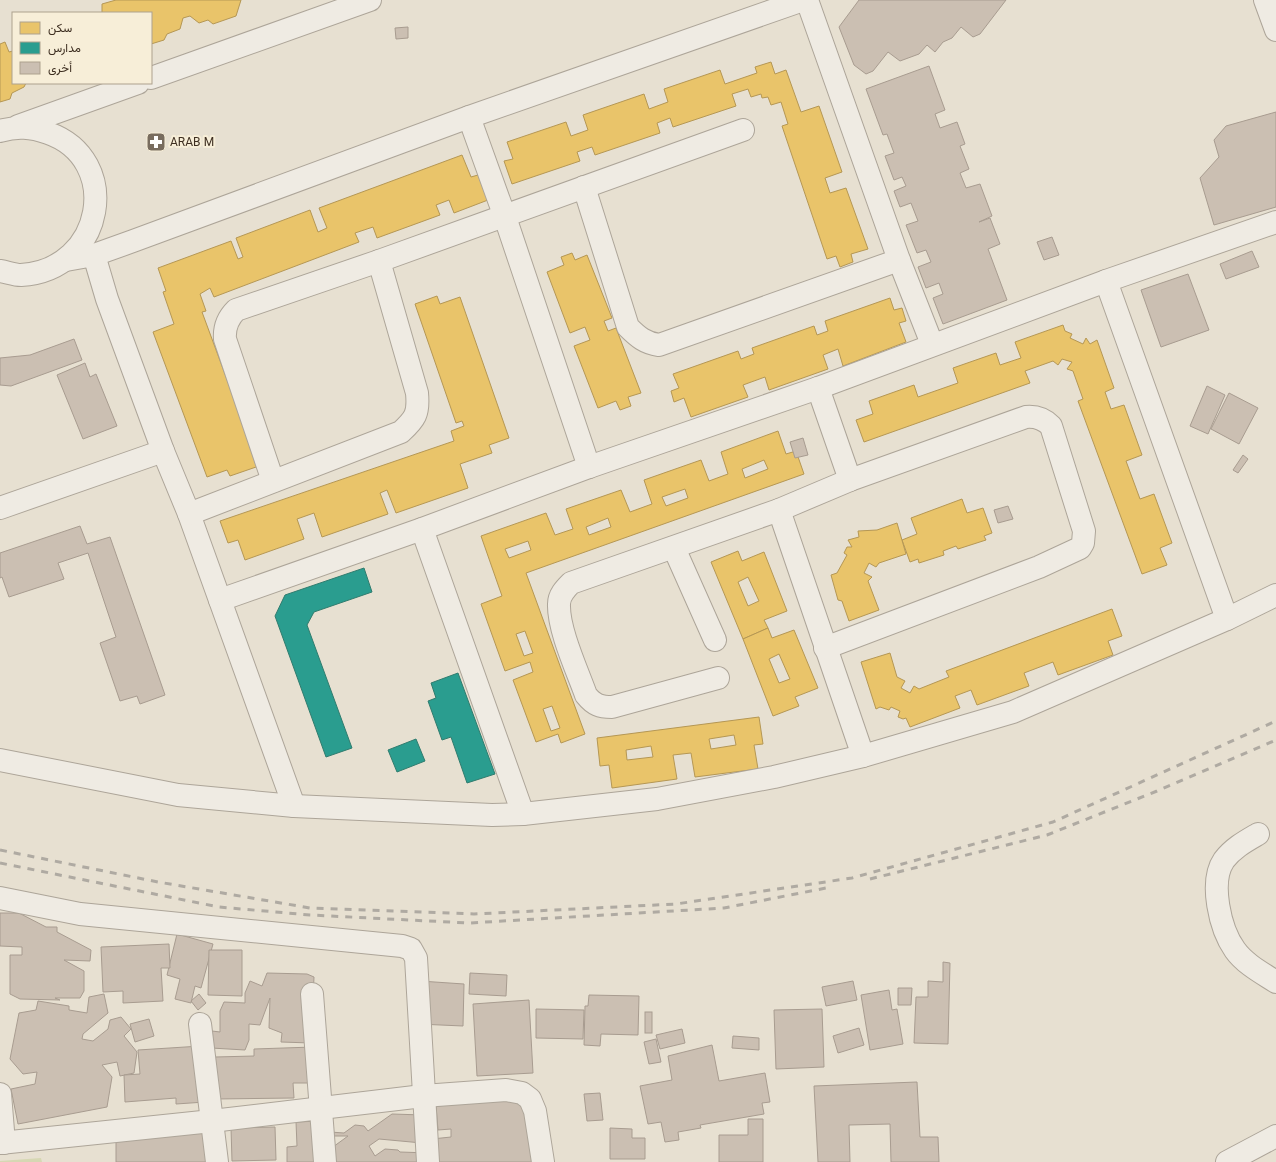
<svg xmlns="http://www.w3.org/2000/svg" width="1276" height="1162" viewBox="0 0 1276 1162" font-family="Georgia,Vazirmatn,serif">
  <rect width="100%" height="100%" fill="#e7e0d1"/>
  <polygon fill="#d6d7b3" points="41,1158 42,1162 0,1162 0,1161"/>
  <g fill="#e9c46a" stroke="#b59754" fill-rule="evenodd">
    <polygon points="116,0 241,0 236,16 213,24 208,20 199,23 190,16 183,18 180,29 167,34 164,40 151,44 151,13 102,13 102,4"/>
    <polygon points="5,42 9,52 13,51 13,83 26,83 24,87 12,93 10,99 0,102 0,44"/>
    <polygon points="771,62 775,74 786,70 801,112 819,106 842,172 825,178 830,193 846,188 868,249 851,254 853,262 840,267 836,256 827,259 782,126 788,124 781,102 771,105 768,97 762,98 761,94 751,97 748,89 732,94 736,106 673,127 670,118 657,123 660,133 595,155 592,147 577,152 580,161 512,184 504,161 513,159 507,142 566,122 571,136 588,130 583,115 644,94 649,109 668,102 664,89 720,70 725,84 757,73 755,67"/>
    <polygon points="462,155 471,177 478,175 488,200 454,213 449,200 436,205 440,215 377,238 373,227 355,233 359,242 214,297 210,288 200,294 206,311 202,312 259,466 230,476 227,470 207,477 153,332 174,324 163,292 166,291 158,268 231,241 238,259 243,257 236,238 310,210 318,232 327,228 319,208"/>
    <polygon points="572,253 575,260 587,255 612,318 604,321 608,331 616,328 641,393 628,397 631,406 620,410 616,401 598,408 574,346 590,340 585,327 570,333 547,272 564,265 561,257"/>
    <polygon points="437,296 440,304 460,297 509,438 489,445 492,453 460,464 468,488 396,513 387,490 380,493 388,514 322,537 314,513 297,519 304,539 245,560 238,540 228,543 220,521 454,441 451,431 464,426 462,421 456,423 415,304"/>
    <polygon points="890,298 894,310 902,308 906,321 899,323 906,342 843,366 838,349 823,355 828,369 769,390 765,377 743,385 748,397 691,417 684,398 674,402 671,391 679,388 673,374 738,351 741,359 754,354 752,348 814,326 817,335 828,331 825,321"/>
    <polygon points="1063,325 1065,331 1072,334 1070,338 1083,344 1086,338 1090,344 1097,340 1114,388 1105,392 1111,409 1124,405 1142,455 1126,461 1140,499 1154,494 1172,543 1160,548 1167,565 1142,574 1078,401 1083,399 1073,371 1067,369 1072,362 1062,359 1058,365 1053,361 1025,371 1030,383 864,442 856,420 873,414 869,401 914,385 918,397 958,383 953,368 996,353 1000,365 1021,358 1015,342"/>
    <path d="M778,431L786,454L796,451L804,474L526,573L585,734L561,743L558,734L536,742L513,680L533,672L530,662L505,671L481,604L502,596L481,536L546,513L555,535L573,529L566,509L621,490L630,512L652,504L644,480L701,460L709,481L728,474L721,452ZM764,460L768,469L745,478L742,469ZM685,489L688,498L666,506L662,497ZM608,518L611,527L589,535L586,527ZM528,541L531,550L509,558L505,549ZM525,631L533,653L524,656L516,634ZM552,706L560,728L551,731L543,709Z"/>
    <polygon points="962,499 967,513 983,508 992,533 984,536 986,540 958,549 956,546 943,551 944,555 919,563 918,559 910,562 902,540 917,534 911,518"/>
    <polygon points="897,523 906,554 879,563 876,567 869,563 864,573 872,577 868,581 879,610 849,621 842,601 838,600 831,575 837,573 847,555 844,553 847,547 852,547 848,540 859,537 858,531 877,530"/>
    <path d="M738,551L742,561L764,552L787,611L764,620L768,628L743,639L711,562ZM748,577L759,601L748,606L738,582Z"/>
    <polygon points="1112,609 1122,636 1108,641 1113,655 1058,675 1053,662 1024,673 1029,686 977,705 971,690 955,696 960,708 910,727 906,718 903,719 898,717 900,711 891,707 889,710 880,707 876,709 861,662 890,653 897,677 905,681 901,688 910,693 914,686 919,689 949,677 946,671"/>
    <path d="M768,628L772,638L794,630L818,688L795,697L799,706L773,716L743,639ZM779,654L790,679L779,683L769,659Z"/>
    <path d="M759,717L763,744L754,745L758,769L695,777L691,753L673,755L677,779L612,788L609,765L600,766L597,738ZM734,735L736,745L711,749L709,739ZM651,746L653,757L627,760L626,750Z"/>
  </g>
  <g fill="#2a9d8f" stroke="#307c6e">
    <polygon points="364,568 372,592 314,612 307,625 352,748 326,757 275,616 285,595"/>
    <polygon points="458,673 495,774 467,783 451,737 442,740 428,701 436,698 431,683"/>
    <polygon points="416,739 425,761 397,772 388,750"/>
  </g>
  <g fill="#cbbfb2" stroke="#a89c90">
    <polygon points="859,0 1006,0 980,34 973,37 961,27 952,38 943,42 935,52 927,45 919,54 900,61 888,52 873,71 866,74 854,65 839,27"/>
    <polygon points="408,27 408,38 396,39 395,28"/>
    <polygon points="929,66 945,110 935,114 940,128 957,122 965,144 960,146 969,169 960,173 966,188 980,184 992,216 979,222 990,218 1000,244 988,249 1007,300 943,324 933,298 943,294 939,283 926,288 918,267 931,262 926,250 917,253 906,225 918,221 911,203 900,207 894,191 906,186 902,177 894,180 885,156 894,153 887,134 883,135 866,89"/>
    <polygon points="1276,112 1276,207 1214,225 1200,178 1219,157 1214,140 1226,126"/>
    <polygon points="1052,237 1059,255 1044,260 1037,242"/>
    <polygon points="1252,251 1259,267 1226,279 1220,264"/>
    <polygon points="1188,274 1209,330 1161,347 1141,290"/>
    <polygon points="74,339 82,360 11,386 0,385 0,358 30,355"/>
    <polygon points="85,363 90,377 96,374 117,426 83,439 57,375"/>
    <polygon points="1207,386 1225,395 1208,434 1190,426"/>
    <polygon points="1229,393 1258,408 1239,444 1211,429"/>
    <polygon points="803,438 808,455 795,458 790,442"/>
    <polygon points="1243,455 1248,459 1238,473 1233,470"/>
    <polygon points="1008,506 1013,519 998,523 994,510"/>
    <polygon points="80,526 87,544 110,537 165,695 140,704 137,696 120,701 100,643 116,637 88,553 58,563 64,579 9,597 2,577 0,578 0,553"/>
    <polygon points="0,913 19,913 46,927 57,927 57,932 91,950 90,961 64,960 84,971 84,991 80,998 55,998 60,1000 20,999 10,994 10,955 22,955 22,947 0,946"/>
    <polygon points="177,934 213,944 201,988 195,986 191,1003 175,999 180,979 167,975"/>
    <polygon points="169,944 170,968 161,968 163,1001 123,1003 123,991 103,992 101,947"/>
    <polygon points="209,950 242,950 242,996 208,995"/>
    <polygon points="943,962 950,963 948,1044 914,1043 916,997 928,997 928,981 943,982"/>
    <polygon points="267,973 307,974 314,977 311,1043 281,1042 282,1033 269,1028 270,998 260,1025 249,1024 249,1040 245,1050 211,1048 212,1031 220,1032 220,1011 224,1002 245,1003 245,993 250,981 262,986"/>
    <polygon points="470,973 507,975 506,996 469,994"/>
    <polygon points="420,981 464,984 463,1026 418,1024"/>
    <polygon points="853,981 857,1000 826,1006 822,987"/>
    <polygon points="898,988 912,988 911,1005 898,1005"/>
    <polygon points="889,990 892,1010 897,1009 903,1044 870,1050 861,995"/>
    <polygon points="104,994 108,1013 83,1034 82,1039 93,1041 108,1029 110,1020 121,1017 131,1029 124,1036 137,1052 134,1073 120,1076 117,1062 102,1065 112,1077 107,1107 18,1124 11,1089 35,1084 37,1072 23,1074 10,1059 19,1013 36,1010 38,1001 69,1006 69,1010 87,1013 89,997"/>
    <polygon points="199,994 206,1003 198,1010 191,1001"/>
    <polygon points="589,995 639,996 638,1035 601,1034 600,1046 584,1045 585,1006 588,1006"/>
    <polygon points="529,1000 533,1073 477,1076 473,1004"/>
    <polygon points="536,1009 584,1010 583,1039 536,1038"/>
    <polygon points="822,1009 824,1067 776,1069 774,1010"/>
    <rect x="645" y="1012" width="7" height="21"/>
    <polygon points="149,1019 154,1036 135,1042 130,1024"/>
    <polygon points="859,1028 864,1045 838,1053 833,1036"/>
    <polygon points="682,1029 685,1043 660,1049 656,1035"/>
    <polygon points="733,1036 759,1038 759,1050 732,1048"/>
    <polygon points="656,1039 661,1062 649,1064 644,1042"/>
    <polygon points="712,1045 719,1081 765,1073 770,1102 762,1103 764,1114 700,1125 701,1128 678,1132 679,1140 665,1142 661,1122 648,1124 640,1086 672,1080 668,1056"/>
    <polygon points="201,1046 205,1102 176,1104 176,1098 125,1102 124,1075 140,1074 138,1050"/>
    <polygon points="313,1047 314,1083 293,1083 294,1098 216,1099 215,1057 254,1056 254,1049"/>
    <polygon points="917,1082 920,1137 938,1137 939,1162 891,1162 890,1124 849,1125 850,1162 818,1162 814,1086"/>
    <polygon points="600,1093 603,1120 587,1121 584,1094"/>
    <polygon points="526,1099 532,1162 434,1162 432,1139 451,1137 451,1129 438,1130 436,1106"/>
    <polygon points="392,1114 423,1115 422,1143 379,1139 369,1146 375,1156 385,1149 398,1150 400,1152 429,1153 429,1162 332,1162 333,1147 348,1136 330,1136 330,1132 344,1133 355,1125 364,1126 368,1131"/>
    <polygon points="748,1119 763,1119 763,1162 719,1162 719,1135 748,1135"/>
    <polygon points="320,1121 321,1162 287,1162 287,1147 297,1146 296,1122"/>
    <polygon points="275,1127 276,1160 232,1161 231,1128"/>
    <polygon points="610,1128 632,1129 632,1138 645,1138 645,1159 610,1159"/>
    <polygon points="211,1131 212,1162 116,1162 116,1132"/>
  </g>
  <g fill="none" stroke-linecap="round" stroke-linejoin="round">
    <defs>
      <g id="minor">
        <polyline points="807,0 899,260 932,344"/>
        <polyline points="1265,0 1276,30"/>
        <polyline points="151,78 370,0"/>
        <polyline points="469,117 505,217 589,467"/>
        <polyline points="18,126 138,83"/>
        <path d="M0,131C17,126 31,127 48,133C123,159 105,270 21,275C14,275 7,272 0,271"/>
        <path d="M584,187L628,327C638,337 645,343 659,345L899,260"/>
        <polyline points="94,255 107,299 163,451 189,514 294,806"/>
        <polyline points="66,260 94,255 133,241 469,117 803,0"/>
        <polyline points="1106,281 1276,222"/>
        <polyline points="818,388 850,480"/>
        <path d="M273,481L225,339C224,327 228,318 236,310L379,261L743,130"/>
        <polyline points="0,508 163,451"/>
        <polyline points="779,510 863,756"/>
        <path d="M189,514L401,432C415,419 419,414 417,393L379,261"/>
        <polyline points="422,529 523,814"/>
        <polyline points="674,548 715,640"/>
        <polyline points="1227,619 1276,595"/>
        <path d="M718,678L612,707C600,707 594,705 586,695C577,670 558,629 559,604C559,595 565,589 571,583L779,510L850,480L1026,417C1036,416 1044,419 1051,426L1084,531L1083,543L1080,548L1039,567L825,648"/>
        <polyline points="0,760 178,795 294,806 492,815 523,814 657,799 774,777 863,756 1013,712 1227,619 1106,281 818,388 589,467 422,529 220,600"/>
        <path d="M1258,834C1246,841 1233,848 1224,860C1209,882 1220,929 1235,950C1245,964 1262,973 1276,982"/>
        <polyline points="0,898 80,914 402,946 411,949 416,958 428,1162"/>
        <polyline points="312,994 325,1162"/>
        <polyline points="200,1024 217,1162"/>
        <polyline points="0,1094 4,1143"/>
        <polyline points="0,1143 212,1121 423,1096 506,1090 522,1093 530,1099 535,1111 543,1162"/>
        <polyline points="1227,1162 1276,1136"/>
      </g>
    </defs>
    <use href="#minor" stroke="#ada599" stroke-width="24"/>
    <use href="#minor" stroke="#efebe3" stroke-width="22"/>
    <g stroke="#afaaa2" stroke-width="3" stroke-dasharray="7 7" stroke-linecap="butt">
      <polyline points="0,850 158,882 310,908 474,914 676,904 852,878 1053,822 1276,721"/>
      <polyline points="0,863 219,907 310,915 469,923 724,908 826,888"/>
      <polyline points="870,879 1047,835 1157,791 1276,740"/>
    </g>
  </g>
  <defs>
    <symbol id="pharmacy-square" viewBox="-11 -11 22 22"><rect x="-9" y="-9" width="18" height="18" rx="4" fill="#786c5e" stroke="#f7eed8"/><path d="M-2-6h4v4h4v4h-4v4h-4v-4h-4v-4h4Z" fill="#fff"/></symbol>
  </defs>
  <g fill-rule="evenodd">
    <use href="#pharmacy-square" x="145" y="131" width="22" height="22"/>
  </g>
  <g text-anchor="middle" stroke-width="4" stroke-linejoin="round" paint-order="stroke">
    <g font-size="12" fill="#3d2e20" stroke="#f7eed8" text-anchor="start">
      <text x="170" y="146">ARAB M</text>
    </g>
  </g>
  <rect x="12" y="12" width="140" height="72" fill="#f7eed8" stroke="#ada18e"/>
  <rect x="20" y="22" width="20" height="12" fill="#e9c46a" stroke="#ada18e"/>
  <text x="48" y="32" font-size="12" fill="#3d2e20">سكن</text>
  <rect x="20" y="42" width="20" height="12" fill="#2a9d8f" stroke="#ada18e"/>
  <text x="48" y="52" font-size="12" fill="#3d2e20">مدارس</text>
  <rect x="20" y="62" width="20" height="12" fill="#cbbfb2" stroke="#ada18e"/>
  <text x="48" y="72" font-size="12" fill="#3d2e20">أخرى</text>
</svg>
